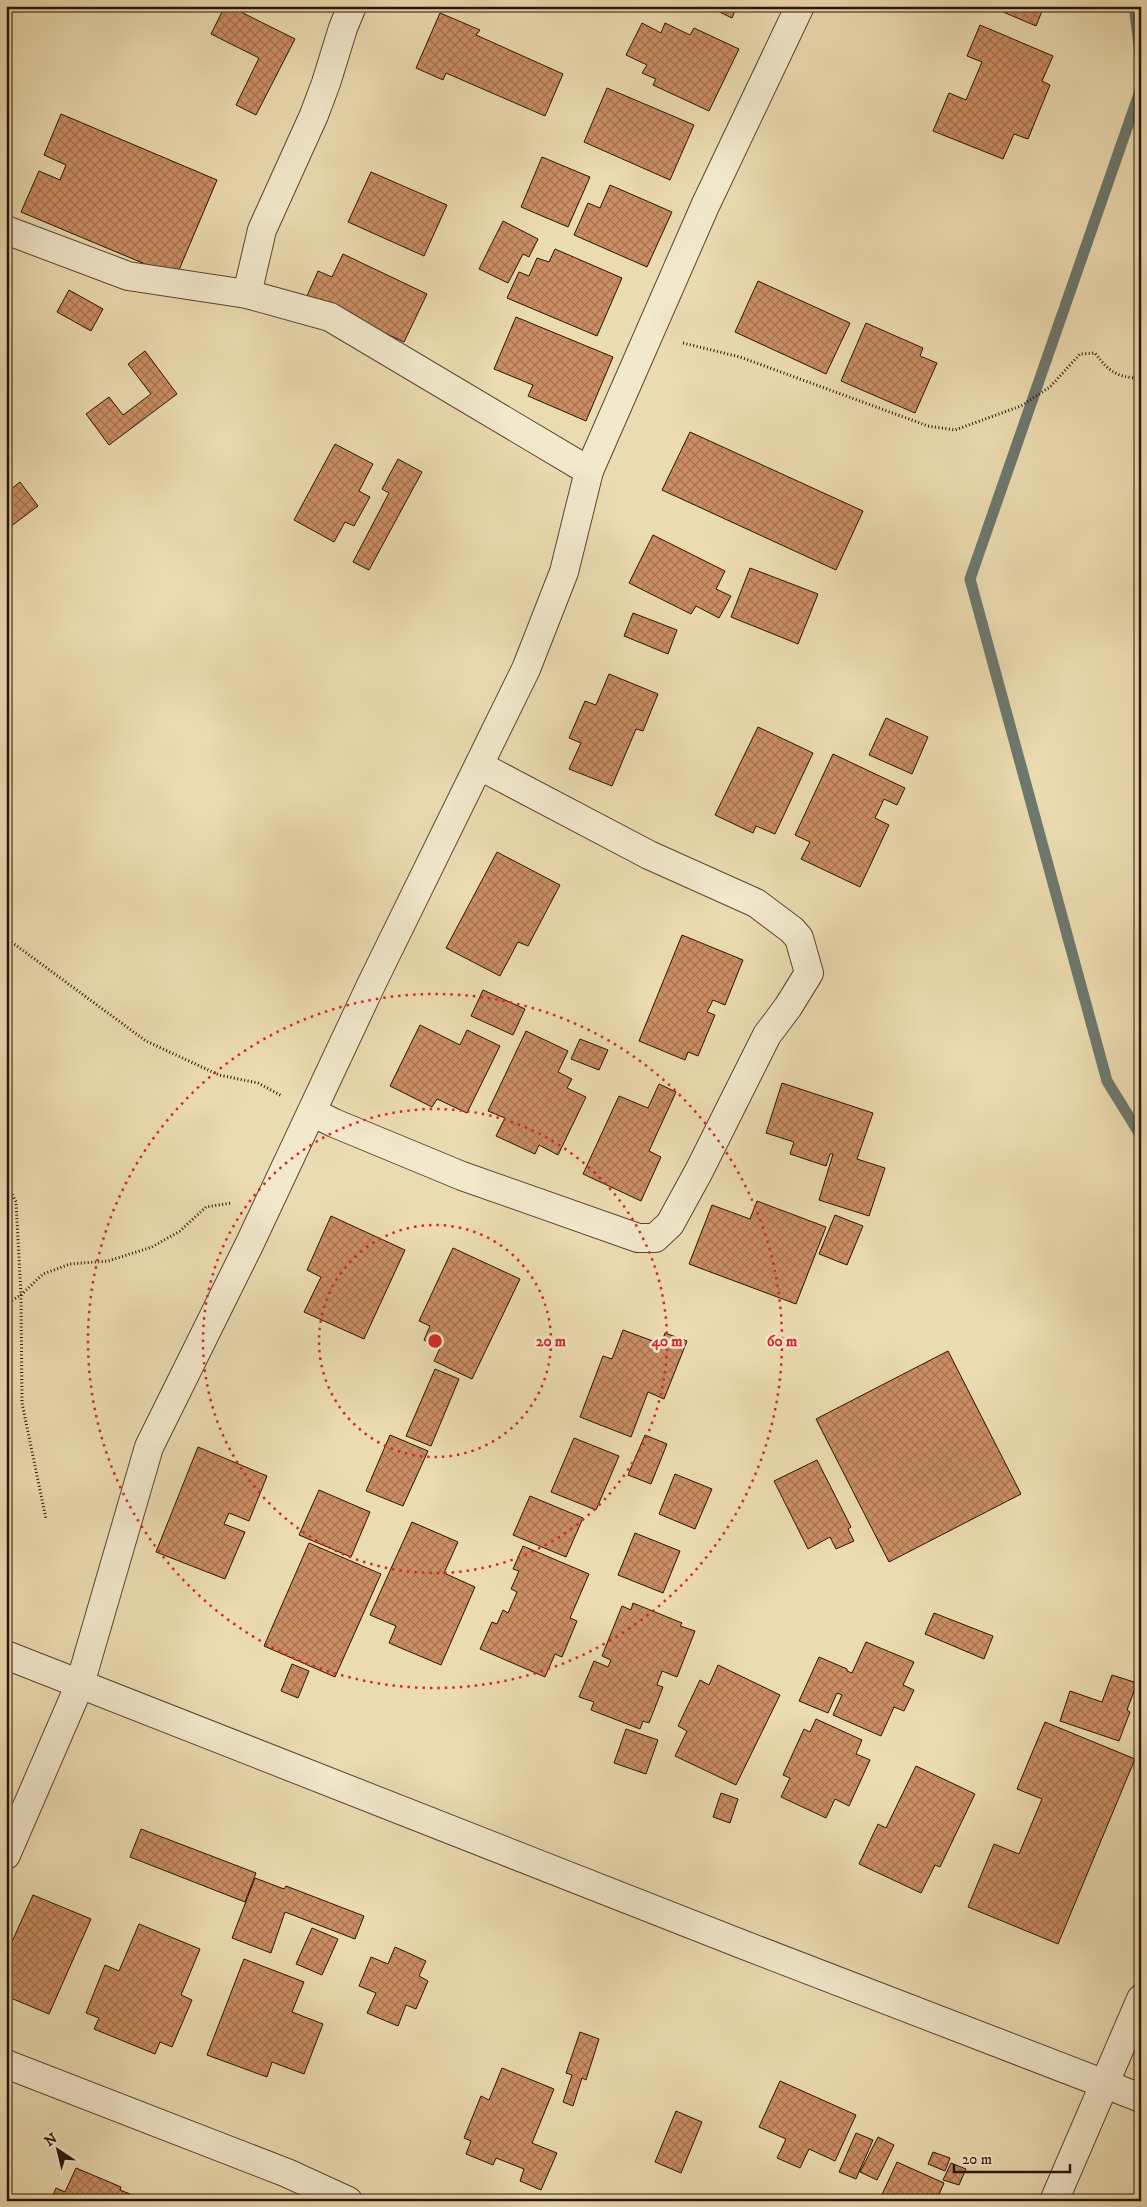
<svg xmlns="http://www.w3.org/2000/svg" width="1147" height="2207" viewBox="0 0 1147 2207" font-family="'IM FELL DW Pica',serif">
  <defs>
    <pattern id="building-cross-hatch" width="8" height="8" patternUnits="userSpaceOnUse" patternTransform="scale(1.25)"><rect width="8" height="8" fill="#cb8e63"/><path d="M0 0l8 8M0 8l8-8" fill="none" stroke="#a57350"/></pattern>
  </defs>
  <rect width="100%" height="100%" fill="#ebdbb0"/>
  <filter id="stains"><feTurbulence type="fractalNoise" baseFrequency=".004" numOctaves="4"/><feColorMatrix values="0 0 0 0 .2 0 0 0 0 .09 0 0 0 0 .02 0 0 0 .5 -.17"/></filter>
  <radialGradient id="worn" r=".72"><stop offset=".6" stop-color="#630" stop-opacity="0"/><stop offset="1" stop-color="#630" stop-opacity=".3"/></radialGradient>
  <g fill="none" stroke-linecap="round" stroke-linejoin="round">
    <g stroke="#6d786e" stroke-width="11">
      <polyline points="1134,6 1141,61"/>
      <polyline points="1141,88 970,579 1107,1081 1141,1136"/>
    </g>
  </g>
  <g fill="url(#building-cross-hatch)" stroke="#2a1407">
    <polygon points="225,6 229,6 295,39 256,115 236,105 259,58 211,34"/>
    <polygon points="707,6 737,6 732,18"/>
    <polygon points="989,6 1044,6 1036,26"/>
    <polygon points="440,13 480,30 476,35 563,74 545,116 446,73 443,80 416,68"/>
    <polygon points="642,23 661,33 665,23 690,35 694,28 739,49 709,111 653,85 656,79 642,73 647,65 626,55"/>
    <polygon points="980,25 1053,56 1042,81 1050,85 1028,139 1014,134 1003,159 933,131 949,93 966,100 982,62 967,56"/>
    <polygon points="607,88 694,125 670,180 584,142"/>
    <polygon points="61,114 217,180 176,277 21,212 39,171 60,180 66,165 44,155"/>
    <polygon points="542,157 590,177 568,227 521,207"/>
    <polygon points="371,172 447,205 424,256 348,222"/>
    <polygon points="610,185 672,212 647,267 574,235 588,203 600,208"/>
    <polygon points="503,221 538,239 529,257 523,254 508,283 479,269"/>
    <polygon points="555,249 622,278 597,336 507,298 519,272 529,276 537,258 549,262"/>
    <polygon points="343,254 427,294 404,342 307,296 318,271 332,277"/>
    <polygon points="758,281 850,323 826,374 735,332"/>
    <polygon points="69,290 103,309 91,331 57,312"/>
    <polygon points="516,317 613,357 586,421 528,396 533,385 494,369"/>
    <polygon points="866,323 923,348 920,356 937,363 915,413 841,381"/>
    <polygon points="145,351 177,394 109,445 86,414 109,397 123,415 151,394 128,364"/>
    <polygon points="690,432 863,511 836,570 662,490"/>
    <polygon points="335,444 373,464 359,491 370,497 354,526 345,522 334,542 294,520"/>
    <polygon points="398,459 422,472 369,570 353,562 389,493 382,489"/>
    <polygon points="20,482 38,506 6,530 6,493"/>
    <polygon points="653,535 725,571 716,589 731,596 719,618 696,606 691,614 629,583"/>
    <polygon points="750,568 818,594 798,644 731,617"/>
    <polygon points="633,613 677,630 668,654 624,636"/>
    <polygon points="609,674 658,694 643,731 636,729 612,786 569,769 581,743 569,738 585,701 596,705"/>
    <polygon points="886,718 928,737 912,774 869,755"/>
    <polygon points="758,727 813,753 775,834 756,826 753,833 715,815"/>
    <polygon points="833,754 905,788 897,805 884,799 875,818 889,825 860,887 801,859 810,842 795,835"/>
    <polygon points="497,852 560,885 528,946 518,942 500,976 446,948"/>
    <polygon points="682,935 743,960 725,1005 713,1000 707,1012 715,1015 698,1056 688,1052 685,1060 639,1041"/>
    <polygon points="483,990 525,1009 513,1035 471,1016"/>
    <polygon points="420,1025 460,1045 467,1030 500,1046 467,1113 437,1099 432,1107 390,1086"/>
    <polygon points="526,1031 568,1051 558,1072 572,1079 567,1088 586,1097 558,1155 539,1145 535,1154 496,1136 505,1118 488,1111"/>
    <polygon points="580,1039 608,1050 599,1070 571,1059"/>
    <polygon points="782,1083 873,1113 857,1159 885,1168 869,1216 819,1200 833,1154 830,1154 826,1166 790,1154 794,1142 766,1133"/>
    <polygon points="659,1084 676,1092 649,1151 661,1157 641,1201 583,1174 619,1096 648,1108"/>
    <polygon points="757,1201 826,1227 796,1304 689,1264 712,1205 750,1219"/>
    <polygon points="835,1215 863,1226 847,1265 819,1254"/>
    <polygon points="331,1216 405,1250 364,1339 304,1312 321,1277 307,1270"/>
    <polygon points="453,1248 520,1279 472,1379 434,1361 440,1348 424,1340 430,1326 419,1321"/>
    <polygon points="623,1330 661,1344 665,1333 687,1341 664,1399 648,1392 631,1437 580,1417 603,1356 612,1359"/>
    <polygon points="948,1351 1021,1494 889,1562 816,1419"/>
    <polygon points="435,1369 459,1379 431,1446 406,1436"/>
    <polygon points="390,1435 428,1451 403,1506 366,1491"/>
    <polygon points="645,1435 667,1444 651,1484 628,1475"/>
    <polygon points="574,1438 619,1456 596,1510 551,1492"/>
    <polygon points="198,1447 267,1476 249,1521 229,1513 224,1524 245,1532 225,1579 156,1552"/>
    <polygon points="817,1460 851,1527 848,1529 854,1541 836,1549 830,1537 808,1549 774,1481"/>
    <polygon points="675,1474 712,1489 695,1529 659,1514"/>
    <polygon points="319,1490 370,1512 351,1557 299,1535"/>
    <polygon points="530,1496 583,1518 566,1557 513,1535"/>
    <polygon points="412,1522 458,1542 444,1573 475,1587 441,1665 389,1643 396,1626 370,1615"/>
    <polygon points="635,1533 680,1551 663,1593 618,1575"/>
    <polygon points="309,1543 381,1574 335,1677 264,1646"/>
    <polygon points="523,1546 589,1574 570,1618 577,1621 562,1657 555,1654 545,1677 480,1649 492,1622 497,1624 503,1610 508,1613 517,1592 511,1589 519,1571 513,1569"/>
    <polygon points="633,1603 682,1623 680,1626 695,1631 677,1677 662,1671 657,1685 663,1687 649,1723 643,1721 640,1729 591,1710 594,1702 579,1697 594,1661 608,1667 611,1660 602,1656 622,1606 631,1610"/>
    <polygon points="934,1613 993,1636 984,1659 925,1634"/>
    <polygon points="866,1642 914,1662 903,1685 914,1690 904,1711 894,1707 881,1736 833,1715 842,1695 837,1693 828,1713 799,1701 819,1657 847,1669 847,1671 852,1673"/>
    <polygon points="292,1664 309,1671 298,1698 281,1691"/>
    <polygon points="718,1665 780,1695 736,1785 675,1756 687,1731 678,1726 700,1680 709,1685"/>
    <polygon points="1112,1675 1137,1683 1127,1710 1130,1712 1119,1741 1060,1721 1070,1691 1102,1702"/>
    <polygon points="816,1719 862,1740 856,1754 870,1760 849,1806 835,1799 826,1818 781,1797 790,1778 783,1775 804,1729 810,1732"/>
    <polygon points="1045,1722 1135,1759 1058,1944 968,1907 994,1844 1019,1854 1042,1799 1017,1789"/>
    <polygon points="626,1729 658,1740 646,1774 614,1763"/>
    <polygon points="916,1766 975,1794 940,1867 935,1865 921,1893 859,1864 878,1824 886,1828"/>
    <polygon points="721,1793 738,1799 730,1823 713,1817"/>
    <polygon points="141,1829 256,1873 245,1902 130,1857"/>
    <polygon points="255,1878 284,1889 286,1886 364,1916 355,1939 285,1912 271,1953 232,1938"/>
    <polygon points="33,1895 91,1919 49,2014 6,1996 6,1955"/>
    <polygon points="139,1924 200,1949 181,1995 192,2000 172,2047 160,2042 155,2054 94,2029 99,2018 86,2013 105,1965 119,1971"/>
    <polygon points="312,1928 338,1939 322,1975 296,1964"/>
    <polygon points="395,1947 426,1961 419,1976 428,1981 416,2009 406,2005 398,2026 367,2013 376,1993 359,1986 371,1957 388,1964"/>
    <polygon points="244,1959 304,1982 292,2012 323,2024 304,2074 272,2062 267,2077 207,2055"/>
    <polygon points="580,2032 599,2039 586,2080 582,2078 573,2106 563,2102 572,2075 566,2073"/>
    <polygon points="502,2068 554,2089 532,2143 557,2153 541,2190 520,2181 524,2169 496,2158 493,2165 466,2154 471,2141 464,2138 481,2096 489,2100"/>
    <polygon points="780,2081 856,2115 835,2161 809,2149 800,2168 777,2158 786,2139 759,2127"/>
    <polygon points="676,2111 702,2122 681,2173 655,2162"/>
    <polygon points="856,2133 873,2140 856,2179 839,2172"/>
    <polygon points="878,2137 894,2145 877,2180 860,2172"/>
    <polygon points="933,2152 950,2158 945,2171 928,2164"/>
    <polygon points="897,2162 944,2183 936,2201 879,2201"/>
    <polygon points="951,2163 966,2169 959,2185 943,2180"/>
    <polygon points="76,2168 121,2187 120,2190 130,2194 127,2201 51,2201 56,2188 65,2192"/>
  </g>
  <g fill="none" stroke-linecap="round" stroke-linejoin="round">
    <defs>
      <g id="street">
        <polyline points="6,230 128,276 247,294 330,317 589,471"/>
        <polyline points="247,294 262,230 314,115 326,83 343,28 352,6"/>
        <polyline points="312,1112 334,1123 462,1176 638,1238 655,1238 670,1224 699,1171 767,1035 788,1007 809,973 799,938 792,930 756,903 649,855 480,766"/>
        <polyline points="6,1655 744,1945 1141,2098"/>
        <polyline points="6,1855 80,1684 149,1447 250,1243 371,985 526,669 564,572 589,471 705,206 800,6"/>
        <polyline points="6,2064 287,2173 348,2201"/>
        <polyline points="1054,2201 1141,1999"/>
      </g>
    </defs>
    <use href="#street" stroke="#5a4631" stroke-width="30"/>
    <g stroke="#2a1407" stroke-width="3" stroke-dasharray="1 2.5" stroke-linecap="butt">
      <path d="M683,343L740,357L928,426L955,430L1021,406L1050,387L1080,354L1095,353C1110,373 1116,376 1141,379"/>
      <polyline points="6,938 146,1041 219,1075 258,1083 282,1096"/>
      <polyline points="6,1182 16,1202 21,1295 22,1403 46,1519"/>
      <polyline points="6,1304 21,1295 43,1274 70,1264 108,1261 152,1247 180,1231 206,1207 231,1203"/>
    </g>
    <use href="#street" stroke="#f2e8cc" stroke-width="28"/>
  </g>
  <g fill="none" stroke="#d62828" stroke-width="2.5" stroke-dasharray="2.5 5">
    <circle cx="435" cy="1341" r="116"/>
    <circle cx="435" cy="1341" r="232"/>
    <circle cx="435" cy="1341" r="347"/>
  </g>
  <circle cx="435" cy="1341" r="8" fill="#d62828" stroke="#f2e8cc" stroke-width="2.5"/>
  <g font-size="15" text-anchor="middle" font-weight="bold" fill="#d62828" stroke="#f2e8cc" stroke-width="5" stroke-linejoin="round" paint-order="stroke">
    <text x="551" y="1346">20 m</text>
    <text x="667" y="1346">40 m</text>
    <text x="782" y="1346">60 m</text>
  </g>
  <rect width="1147" height="2207" fill="none" stroke="#ebdbb0" stroke-width="25"/>
  <rect x="8" y="8" width="1132" height="2192" fill="none" stroke="#2a1407" stroke-width="2.5"/>
  <rect x="12" y="12" width="1122" height="2182" fill="none" stroke="#2a1407"/>
  <g transform="translate(58 2150) rotate(325)" stroke="#f2e8cc" stroke-width="4" paint-order="stroke">
  <path d="M0-4L9 19L0 12L-9 19Z" fill="#2a1407"/>
  <text y="-8" font-size="14" font-weight="bold" text-anchor="middle" fill="#2a1407">N</text>
  </g>
  <path d="M954 2164v8h116v-8" fill="none" stroke="#2a1407" stroke-width="2.5"/>
  <text x="962" y="2164" font-size="15" fill="#2a1407" stroke="#f2e8cc" stroke-width="4" paint-order="stroke">20 m</text>
  <rect width="100%" height="100%" filter="url(#stains)"/>
  <rect width="100%" height="100%" fill="url(#worn)"/>
</svg>
